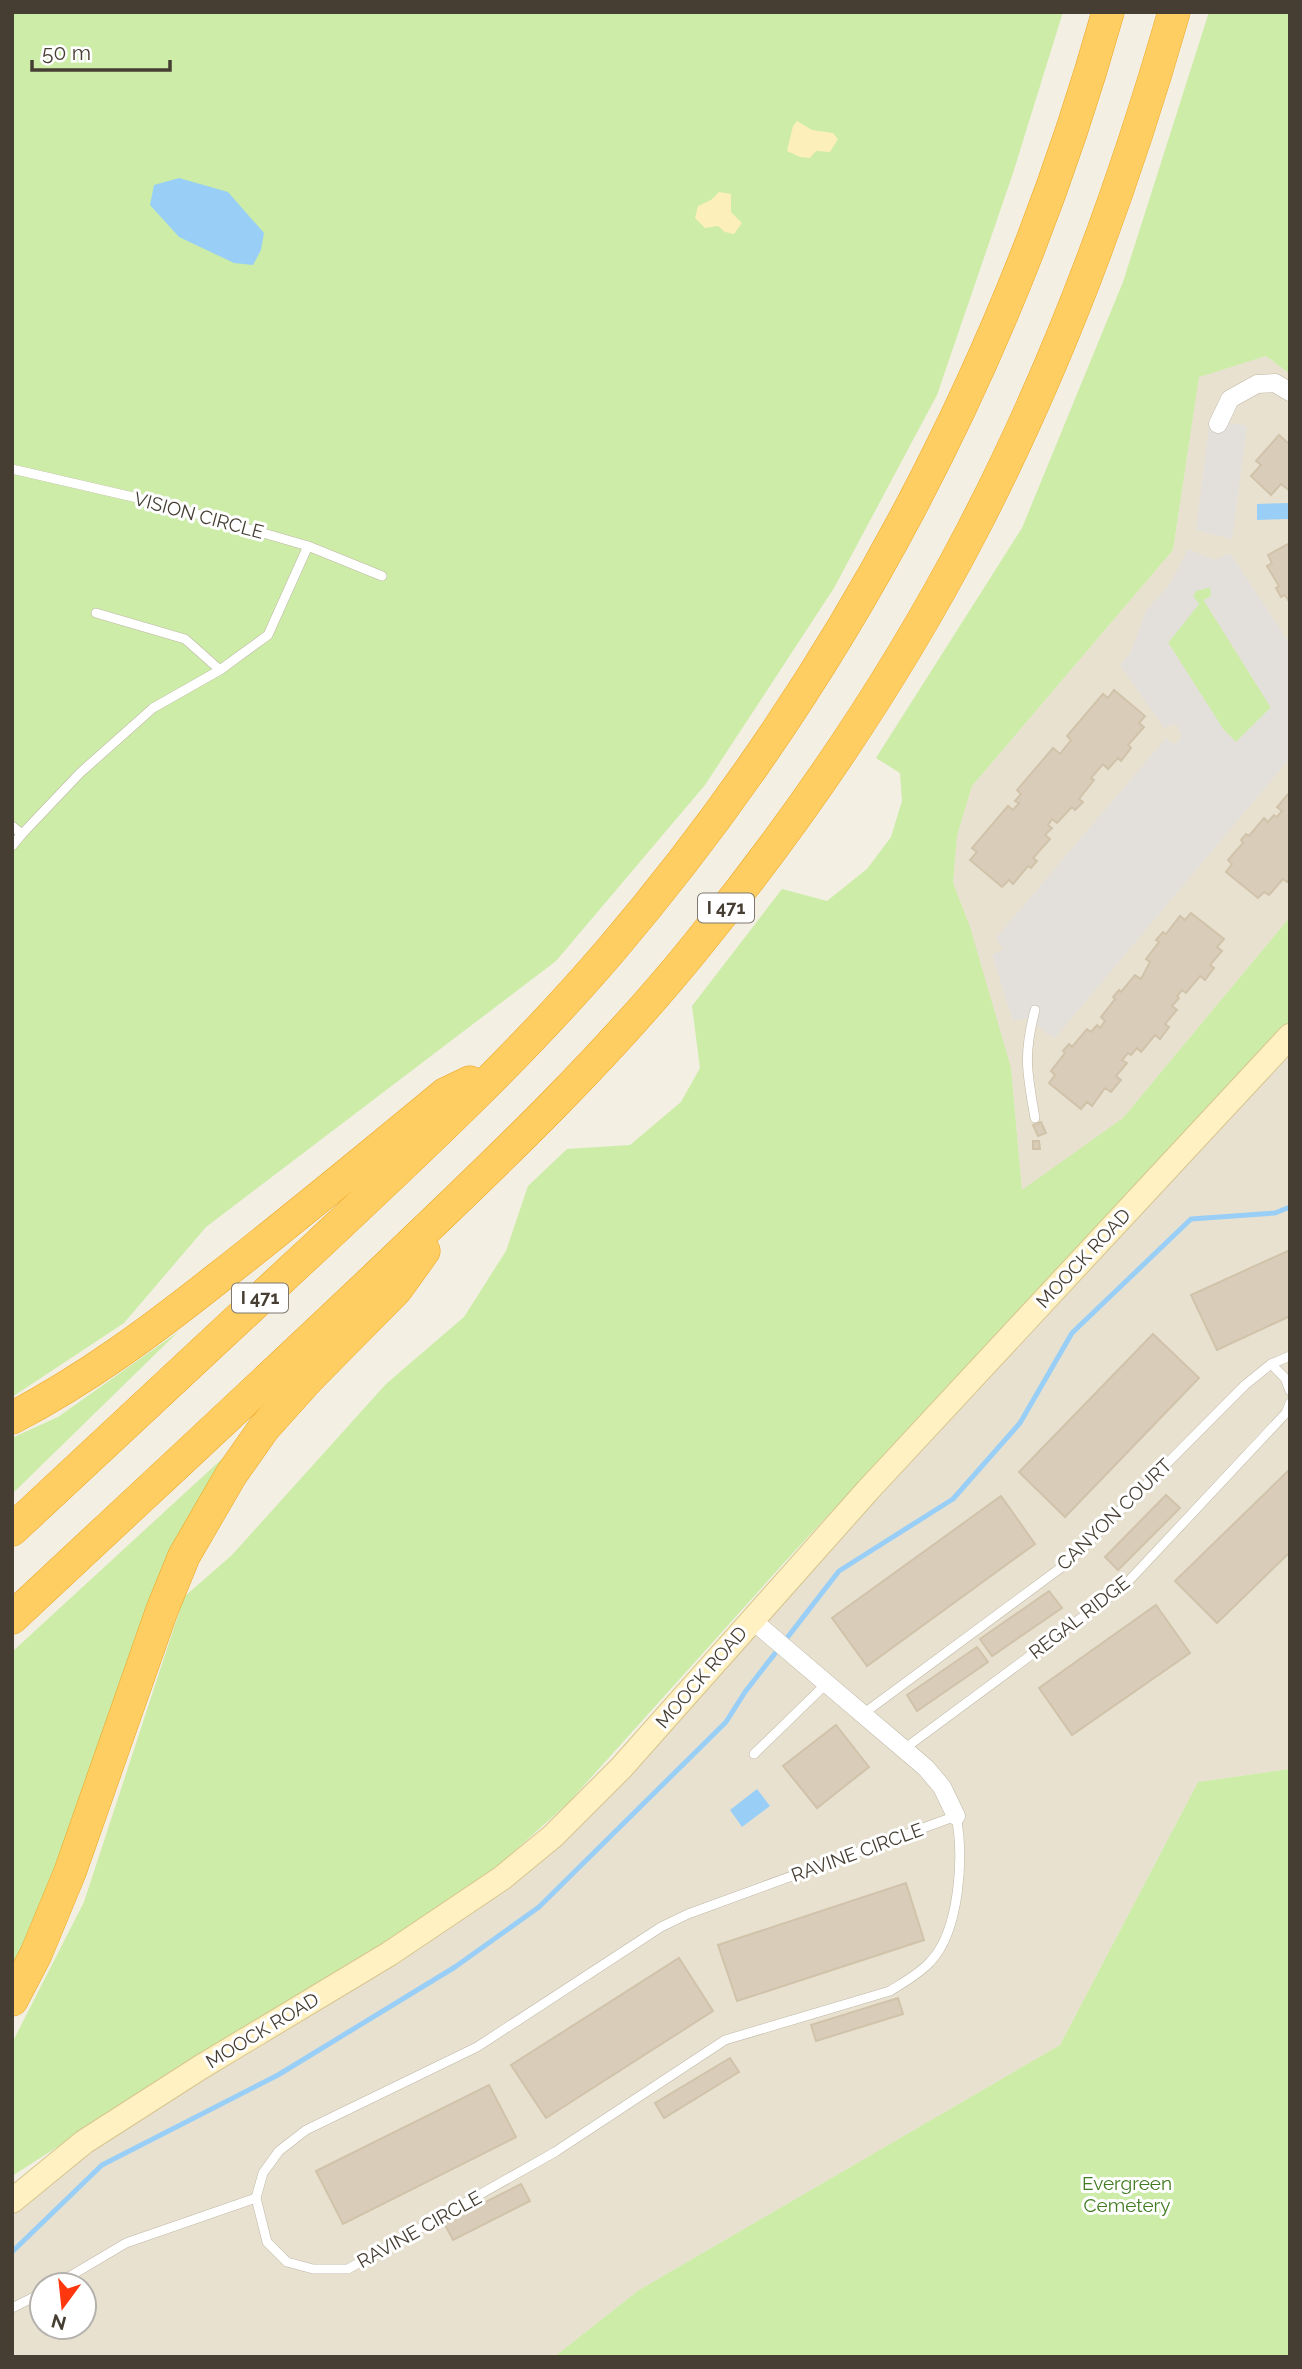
<svg xmlns="http://www.w3.org/2000/svg" width="1302" height="2369" viewBox="0 0 1302 2369" font-family="Raleway,sans-serif">
  <rect width="100%" height="100%" fill="#f3efe3"/>
  <g fill="#e8e1d0" fill-rule="evenodd">
    <polygon points="1266,356 1290,374 1290,917 1123,1118 1022,1191 1011,1068 953,883 957,836 972,786 1173,550 1199,376"/>
    <path d="M1290,1036V1769L1198,1782L1060,2045L639,2290L554,2357H12V2201L502,1878ZM42,2285H84V2327H42Z"/>
  </g>
  <g fill="#cceca7">
    <polygon points="12,12 1063,12 1013,173 937,395 834,588 705,785 556,961 206,1227 124,1323 12,1397"/>
    <polygon points="1209,12 1290,12 1290,374 1266,356 1199,377 1173,550 972,786 957,836 953,883 970,927 1011,1068 1022,1190 1123,1118 1290,917 1290,1020 792,1554 569,1802 469,1892 204,2053 12,2176 12,2043 84,1902 184,1597 232,1555 386,1384 464,1317 506,1251 528,1186 567,1149 630,1145 681,1102 700,1068 692,1006 782,889 827,901 867,869 891,837 902,801 900,773 876,758 1022,528 1123,282"/>
    <polygon points="1211,587 1211,596 1204,601 1271,708 1236,742 1223,729 1168,642 1199,604 1193,596 1196,591"/>
    <polygon points="178,1332 12,1494 12,1438 58,1417"/>
    <polygon points="236,1446 29,1942 12,1972 12,1652"/>
    <polygon points="1290,1769 1290,2357 554,2357 639,2290 1060,2045 1198,1782"/>
  </g>
  <g fill="#fcefba">
    <polygon points="797,121 812,130 833,133 838,139 830,152 816,151 810,158 800,157 787,151 793,126"/>
    <polygon points="719,192 731,194 731,212 742,223 734,234 725,232 718,226 705,228 695,218 698,206 711,200"/>
  </g>
  <g fill="#e3e0dc" fill-rule="evenodd">
    <polygon points="1210,419 1247,426 1232,539 1196,530"/>
    <path d="M1188,549L1215,560L1230,553L1290,644V758L1054,1039L1028,1018L1013,1021L992,955L1003,949L996,938L1166,738L1174,744L1179,741L1181,736L1178,726L1175,724L1164,728L1120,665L1131,652L1146,611L1170,584ZM1210,587L1211,596L1204,600L1271,707L1236,742L1223,729L1168,643L1199,604L1193,596L1196,591Z"/>
  </g>
  <g fill="#99cff7">
    <polygon points="179,178 228,192 264,233 261,250 253,265 234,263 179,237 150,205 154,185"/>
    <polygon points="1290,503 1290,519 1257,520 1257,504"/>
    <polygon points="757,1789 770,1806 742,1827 730,1810"/>
  </g>
  <g fill="none" stroke-linecap="round" stroke-linejoin="round">
    <polyline stroke="#99cff7" stroke-width="5" points="12,2252 102,2165 278,2075 455,1967 539,1907 726,1722 745,1692 839,1571 953,1499 1020,1423 1072,1333 1191,1219 1275,1213 1290,1207"/>
  </g>
  <g fill="#d9cdba" stroke="#d1c3aa" stroke-width="2">
    <polygon points="1279,435 1290,445 1290,491 1281,484 1271,495 1251,476 1261,465 1256,461"/>
    <polygon points="1290,543 1290,603 1285,595 1281,597 1276,588 1279,586 1267,566 1272,563 1268,555"/>
    <polygon points="1114,690 1145,716 1139,723 1144,727 1128,745 1131,748 1121,761 1118,758 1108,769 1103,764 1091,778 1094,780 1079,799 1083,802 1075,810 1072,807 1057,823 1052,819 1048,825 1052,828 1045,835 1050,839 1033,858 1037,861 1031,868 1028,866 1013,884 1009,880 1002,887 970,860 977,852 972,848 1008,806 1013,810 1019,803 1015,801 1021,794 1017,790 1053,748 1060,754 1071,740 1067,736 1103,694 1108,698"/>
    <polygon points="1290,792 1290,879 1287,882 1283,879 1269,895 1264,892 1258,898 1226,872 1232,864 1228,860 1243,843 1241,840 1246,834 1249,836 1264,818 1268,822 1274,815 1277,817 1282,811 1277,807"/>
    <polygon points="1191,913 1224,939 1217,947 1222,951 1210,965 1214,968 1205,980 1200,976 1186,993 1182,990 1177,996 1179,998 1172,1006 1177,1010 1165,1024 1169,1027 1160,1039 1155,1035 1141,1052 1137,1048 1131,1055 1128,1053 1122,1060 1127,1063 1116,1076 1121,1080 1111,1092 1105,1088 1092,1106 1087,1102 1081,1109 1049,1083 1055,1075 1051,1071 1065,1053 1063,1051 1069,1044 1072,1047 1087,1029 1091,1032 1097,1025 1100,1028 1105,1021 1101,1017 1115,999 1113,997 1119,990 1121,992 1135,975 1141,979 1150,962 1146,959 1159,942 1156,940 1163,932 1166,934 1180,916 1185,920"/>
    <polygon points="1041,1122 1046,1133 1038,1136 1033,1125"/>
    <polygon points="1033,1141 1039,1141 1040,1149 1033,1149"/>
    <polygon points="1290,1250 1290,1316 1217,1350 1191,1295"/>
    <polygon points="1153,1334 1199,1378 1065,1517 1019,1472"/>
    <polygon points="1290,1469 1290,1552 1217,1623 1175,1581"/>
    <polygon points="1166,1495 1180,1508 1118,1570 1105,1557"/>
    <polygon points="1001,1496 1035,1544 867,1666 832,1618"/>
    <polygon points="1049,1591 1062,1608 992,1656 980,1639"/>
    <polygon points="1156,1605 1190,1653 1072,1735 1039,1688"/>
    <polygon points="977,1647 988,1662 917,1711 907,1695"/>
    <polygon points="836,1725 869,1767 817,1808 783,1766"/>
    <polygon points="906,1883 924,1940 737,2001 718,1945"/>
    <polygon points="679,1958 713,2011 546,2118 511,2065"/>
    <polygon points="898,1998 903,2014 816,2041 811,2025"/>
    <polygon points="730,2058 739,2072 664,2118 655,2103"/>
    <polygon points="489,2085 516,2137 343,2224 316,2171"/>
    <polygon points="521,2184 530,2201 453,2240 444,2223"/>
  </g>
  <g fill="none" stroke-linecap="round" stroke-linejoin="round">
    <defs>
      <g id="lane">
        <polyline points="12,469 159,503 308,546 382,576"/>
        <polyline points="96,613 185,639 220,670"/>
        <polyline points="12,826 22,834 80,773 153,708 220,670 268,635 308,546"/>
        <polyline points="12,846 22,834"/>
        <path d="M1035,1010C1023,1055 1027,1073 1035,1118"/>
        <polyline points="1271,1364 1285,1378 1290,1391"/>
        <polyline points="863,1714 1070,1561 1245,1385 1271,1364 1290,1356"/>
        <polyline points="904,1749 1123,1587 1286,1413 1290,1403"/>
        <polyline points="754,1754 826,1684"/>
        <path d="M956,1816C964,1856 960,1931 930,1962C919,1974 904,1982 890,1991L725,2040L555,2152L348,2269H313L287,2262L267,2242L256,2198L263,2173L279,2151L306,2130L477,2047L661,1927L688,1914Z"/>
        <polyline points="55,2285 126,2243 256,2198"/>
        <polyline points="12,2308 42,2293"/>
      </g>
      <g id="street">
        <polyline points="1218,424 1230,399 1257,384 1275,383 1290,392"/>
        <polyline points="751,1619 926,1768 942,1787 956,1816"/>
      </g>
      <polyline id="secondary" points="12,2201 84,2142 201,2067 389,1954 502,1878 553,1836 621,1768 868,1490 1290,1036"/>
      <g id="highway">
        <path d="M12,1418C88,1378 151,1331 218,1278C295,1218 370,1156 445,1094L470,1082"/>
        <path d="M12,1530C115,1434 217,1338 320,1243C420,1149 521,1055 610,951C843,678 1011,357 1108,12"/>
        <path d="M12,1618C140,1498 269,1379 396,1258C501,1158 607,1057 698,944C802,816 896,677 972,531C1058,366 1123,190 1174,12"/>
        <polyline points="12,2000 36,1954 70,1872 162,1610 184,1556 231,1475 264,1428 308,1379 396,1290 424,1251"/>
      </g>
    </defs>
    <use href="#lane" stroke="#bfb7a5" stroke-width="10"/>
    <use href="#street" stroke="#bfb7a5" stroke-width="19"/>
    <use href="#secondary" stroke="#d7c58e" stroke-width="26"/>
    <use href="#highway" stroke="#eba625" stroke-width="33"/>
    <use href="#lane" stroke="#fff" stroke-width="9"/>
    <use href="#street" stroke="#fff" stroke-width="18"/>
    <use href="#secondary" stroke="#fff1c1" stroke-width="24"/>
    <use href="#highway" stroke="#ffce62" stroke-width="32"/>
  </g>
  <g text-anchor="middle" stroke-width="6" stroke-linejoin="round" paint-order="stroke">
    <g fill="#fff" stroke="#7e7870" stroke-width="2">
      <rect x="698" y="893.5" width="56" height="29" rx="5"/>
      <rect x="232" y="1283.5" width="56" height="29" rx="5"/>
    </g>
    <g font-size="18" font-weight="bold" fill="#463e33">
      <text x="726" y="914">I 471</text>
      <text x="260" y="1304">I 471</text>
    </g>
    <g font-size="19" fill="#463e33" stroke="#fff">
      <text transform="translate(199 515) rotate(15)" y="7">VISION CIRCLE</text>
      <text transform="translate(1083 1258) rotate(-47)" y="7">MOOCK ROAD</text>
      <text transform="translate(1114 1514) rotate(-44)" y="7">CANYON COURT</text>
      <text transform="translate(1079 1617) rotate(-38)" y="7">REGAL RIDGE</text>
      <text transform="translate(701 1677) rotate(-49)" y="7">MOOCK ROAD</text>
      <text transform="translate(857 1852) rotate(-20)" y="7">RAVINE CIRCLE</text>
      <text transform="translate(262 2030) rotate(-31)" y="7">MOOCK ROAD</text>
      <text transform="translate(419 2229) rotate(-29)" y="7">RAVINE CIRCLE</text>
    </g>
    <g font-size="19" fill="#427c21" stroke="#fff">
      <text x="1127" y="2190">Evergreen<tspan x="1127" dy="22">Cemetery</tspan></text>
    </g>
  </g>
  <rect width="1302" height="2369" fill="none" stroke="#463e33" stroke-width="28"/>
  <g transform="translate(63 2306) rotate(195)"><circle r="33" fill="#ffffff" stroke="#b5b2ad" stroke-width="2"/>
  <path d="M0-5L12 26L0 18L-12 26Z" fill="#ff370e"/>
  <text y="-10" font-size="19" font-weight="bold" text-anchor="middle" fill="#463e33">N</text>
  </g>
  <path d="M32 60v10h138v-10" fill="none" stroke="#463e33" stroke-width="3.5"/>
  <text x="42" y="60" font-size="21" fill="#463e33" stroke="#ffffff" stroke-width="5" paint-order="stroke">50 m</text>
</svg>
